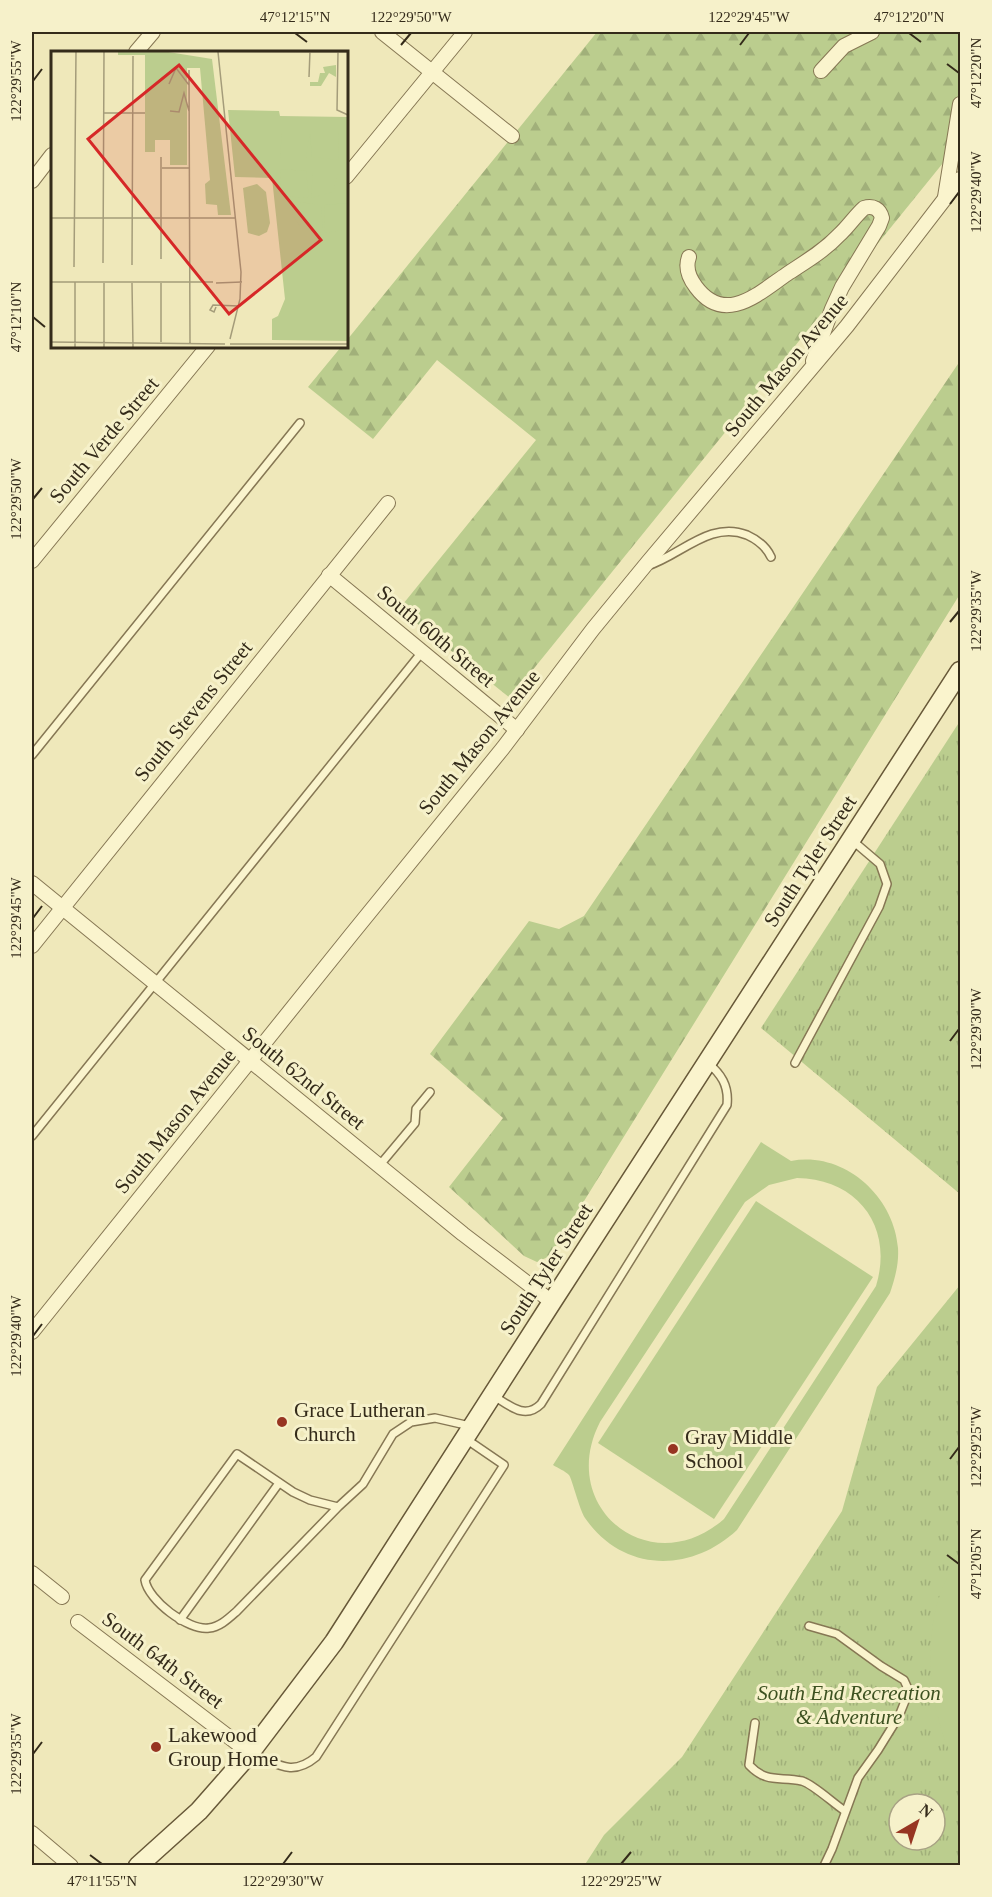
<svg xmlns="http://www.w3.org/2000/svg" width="992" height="1897" viewBox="0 0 992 1897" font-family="'Times New Roman',serif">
  <defs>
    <pattern id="forest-firs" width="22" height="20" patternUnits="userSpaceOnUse" patternTransform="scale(1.5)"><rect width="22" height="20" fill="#bbcd8e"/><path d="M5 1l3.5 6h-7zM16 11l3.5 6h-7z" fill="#a1b07a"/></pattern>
    <pattern id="park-tufts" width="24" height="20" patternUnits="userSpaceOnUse" patternTransform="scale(1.5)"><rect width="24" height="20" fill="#bbcd8e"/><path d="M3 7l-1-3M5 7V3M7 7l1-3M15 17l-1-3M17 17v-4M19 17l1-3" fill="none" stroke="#a1b07a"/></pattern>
  </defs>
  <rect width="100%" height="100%" fill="#efe8ba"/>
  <g fill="url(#forest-firs)">
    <polygon points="597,32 960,32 960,142 510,698 399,609 536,440 437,360 373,439 308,387 341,347 346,346 347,340"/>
    <polygon points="960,361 960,594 550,1256 537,1262 524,1256 449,1187 503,1118 430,1054 529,921 559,929 584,916"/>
  </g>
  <g fill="url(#park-tufts)" fill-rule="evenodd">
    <polygon points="960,721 960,1194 761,1028"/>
    <path d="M960,1285V1865L584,1866L604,1835L682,1757L842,1511L877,1387ZM899,1804H935V1840H899Z"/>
  </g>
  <g fill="#bbcd8e" fill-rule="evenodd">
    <path d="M761,1142L791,1161C844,1151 894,1196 898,1248C899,1264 895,1278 890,1293L737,1530C691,1573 623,1573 585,1518C579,1508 572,1479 569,1475C565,1471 558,1468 553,1465ZM797,1178C858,1179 894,1227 876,1286L724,1519C651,1583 556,1508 600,1422L745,1202L769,1185Z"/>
    <polygon points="756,1201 873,1277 714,1519 598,1443"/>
    <path d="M960,1552V1771C930,1723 921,1643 942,1589C947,1577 954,1564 960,1552Z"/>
  </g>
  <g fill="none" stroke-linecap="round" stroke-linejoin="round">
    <defs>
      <g id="lane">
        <path d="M647,566C680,556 710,520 747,535C758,540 766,546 771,557"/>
        <polyline points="32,755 300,423"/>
        <polyline points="795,1063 879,907 887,884 880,864 853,841"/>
        <polyline points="32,1136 422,652"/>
        <polyline points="379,1166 415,1123 416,1109 430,1092"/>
        <path d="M494,1396C510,1406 525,1420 541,1404L727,1105C729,1085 721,1074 707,1062"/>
        <path d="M338,1507L237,1611C229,1618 220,1627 209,1628C188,1631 148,1600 145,1580L237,1454L293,1492L310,1500L338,1507L363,1484L393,1434L411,1422L435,1418L470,1426"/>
        <polyline points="180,1620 279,1483"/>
        <polyline points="809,1626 837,1634 881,1666 904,1680 909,1691 899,1716 878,1750 858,1778 832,1849 824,1866"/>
        <path d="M755,1723L749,1765C767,1784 780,1776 802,1781C813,1784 834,1804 845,1811"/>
        <path d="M253,1754C278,1764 292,1777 316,1757L504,1465L466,1439"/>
      </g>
      <g id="street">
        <polyline points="382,32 512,136"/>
        <polyline points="136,52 153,32"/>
        <polyline points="821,71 844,46 872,32"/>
        <polyline points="346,177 465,32"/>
        <polyline points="32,181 52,155"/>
        <polyline points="945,197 960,104"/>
        <path d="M689,257C685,268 689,278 696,287C725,326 759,293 787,274C805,262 824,251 839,235C848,227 855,216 864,208C873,205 880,209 882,218L879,226L842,287L832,309L813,361"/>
        <polyline points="32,561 208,346"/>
        <polyline points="329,575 517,730"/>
        <polyline points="32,883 463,1234 552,1302"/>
        <polyline points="32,946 388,503"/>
        <polyline points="32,1332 351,935 503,748 593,629 648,562 847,326 960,179"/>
        <polyline points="32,1573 62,1597"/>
        <polyline points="78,1622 250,1753"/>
        <polyline points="32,1833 71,1866"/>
      </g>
      <polyline id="secondary" points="138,1866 199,1811 250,1753 334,1642 552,1302 960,671"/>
    </defs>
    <use href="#lane" stroke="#867754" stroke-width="10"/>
    <use href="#street" stroke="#867754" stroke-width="16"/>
    <use href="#secondary" stroke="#675838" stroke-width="21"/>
    <use href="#lane" stroke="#faf4cd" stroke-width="7"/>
    <use href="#street" stroke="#faf4cd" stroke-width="14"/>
    <use href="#secondary" stroke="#faf4cd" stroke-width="18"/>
  </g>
  <path fill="none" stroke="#342b1a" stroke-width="2" d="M295,33L307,42M909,33L921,42M401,45L411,33M740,45L749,33M947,64L959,73M33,81L42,69M950,204L959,192M33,317L45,327M33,499L42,488M950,622L959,611M33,918L42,906M950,1041L959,1029M33,1336L42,1324M950,1459L959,1447M947,1555L959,1564M33,1754L42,1742M90,1855L102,1864M283,1864L292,1852M621,1864L631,1852"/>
  <g fill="#973522" stroke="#f6f1ca" stroke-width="2">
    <circle cx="282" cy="1422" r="6"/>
    <circle cx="673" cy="1449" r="6"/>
    <circle cx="156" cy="1747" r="6"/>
  </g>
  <g text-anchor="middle" stroke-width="6" stroke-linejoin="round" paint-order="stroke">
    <g font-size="21" fill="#342b1a" stroke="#f6f1ca">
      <text transform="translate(786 365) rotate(-50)" y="7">South Mason Avenue</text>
      <text transform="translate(104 440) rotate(-50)" y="7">South Verde Street</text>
      <text transform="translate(436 636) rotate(40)" y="7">South 60th Street</text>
      <text transform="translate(193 711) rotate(-51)" y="7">South Stevens Street</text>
      <text transform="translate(479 742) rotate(-51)" y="7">South Mason Avenue</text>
      <text transform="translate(810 861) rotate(-57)" y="7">South Tyler Street</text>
      <text transform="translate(304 1078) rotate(39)" y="7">South 62nd Street</text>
      <text transform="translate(175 1121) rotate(-51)" y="7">South Mason Avenue</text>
      <text transform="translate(546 1269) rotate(-57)" y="7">South Tyler Street</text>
      <text transform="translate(163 1660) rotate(37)" y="7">South 64th Street</text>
    </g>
    <g font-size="21" fill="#342b1a" stroke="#f6f1ca" text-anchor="start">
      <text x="294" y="1417">Grace Lutheran<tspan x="294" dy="24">Church</tspan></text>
      <text x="685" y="1444">Gray Middle<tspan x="685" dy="24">School</tspan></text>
      <text x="168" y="1742">Lakewood<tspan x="168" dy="24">Group Home</tspan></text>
    </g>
    <g font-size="21" font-style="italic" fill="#3c5120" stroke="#f6f1ca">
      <text x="849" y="1700">South End Recreation<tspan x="849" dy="24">&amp; Adventure</tspan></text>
    </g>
  </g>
  <g transform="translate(51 51)">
    <rect width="297" height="297" fill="#efe8ba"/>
    <path d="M285,14V26L278,22L270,35H259V31H267L269,22H274L272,16Z" fill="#bbcd8e"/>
    <path d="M67,0H111L161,8L180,164H167L166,154L155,153L154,133L159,129L149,17H136V114H119V89H104V101H94V4H67Z" fill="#bbcd8e"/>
    <path d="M177,59L228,60L229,65L297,66V290L221,289V268L227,265L234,248L221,127L184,126Z" fill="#bbcd8e"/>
    <path d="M231,80H287L288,109L261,106L259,83L255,107H229ZM230,118L255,120L258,147L229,145ZM262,120H288L282,141L260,147ZM206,133L215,141L219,172L216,181L208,185L197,182L192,137ZM241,150L270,154L272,182L249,175L242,165ZM297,152V178L273,182L274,154ZM263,189H283V222H263Z" fill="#bbcd8e"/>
    <path fill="none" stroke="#a49c7a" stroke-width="1.5" d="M136,0L297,1M167,1L190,221L189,248L179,288M287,1L286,59L297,64M138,19L139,292M258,26L259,0M118,33L125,17L138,34M119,60L128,61L133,42L138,60M53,62H94M110,106V208M111,117H139M0,167H185M52,212L53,0M81,214L82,5M23,216L25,0M0,231H162M53,232V297M81,232L82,297M110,232V291M165,232L191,231M165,256L163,261L159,259L162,254L188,255M0,291L174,293M179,293H297M24,297V231"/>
    <path fill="#d62828" fill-opacity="0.15" stroke="#d62828" stroke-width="3" d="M128,14L270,189L178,263L37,88Z"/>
    <rect width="297" height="297" fill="none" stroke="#342b1a" stroke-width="3"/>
  </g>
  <rect width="992" height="1897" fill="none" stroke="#f6f1ca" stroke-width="66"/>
  <g transform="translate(917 1822) rotate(39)"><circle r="28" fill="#f6f1ca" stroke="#a8a284" stroke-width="1.5"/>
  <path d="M0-4.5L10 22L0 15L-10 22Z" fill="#973522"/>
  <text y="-9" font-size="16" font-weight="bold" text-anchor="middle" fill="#342b1a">N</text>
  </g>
  <rect x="33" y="33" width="926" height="1831" fill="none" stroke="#342b1a" stroke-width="2"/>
  <g font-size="15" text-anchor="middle" fill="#342b1a">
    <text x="295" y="22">47°12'15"N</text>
    <text x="411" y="22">122°29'50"W</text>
    <text x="749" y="22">122°29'45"W</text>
    <text x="909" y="22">47°12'20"N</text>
    <text transform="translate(976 73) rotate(-90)" y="5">47°12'20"N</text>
    <text transform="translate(16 81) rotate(-90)" y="5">122°29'55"W</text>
    <text transform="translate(976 192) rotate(-90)" y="5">122°29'40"W</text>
    <text transform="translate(16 317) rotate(-90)" y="5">47°12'10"N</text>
    <text transform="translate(16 499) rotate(-90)" y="5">122°29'50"W</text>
    <text transform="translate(976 611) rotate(-90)" y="5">122°29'35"W</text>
    <text transform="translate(16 918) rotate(-90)" y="5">122°29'45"W</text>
    <text transform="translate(976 1029) rotate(-90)" y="5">122°29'30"W</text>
    <text transform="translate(16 1336) rotate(-90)" y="5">122°29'40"W</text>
    <text transform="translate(976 1447) rotate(-90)" y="5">122°29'25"W</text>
    <text transform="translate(976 1564) rotate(-90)" y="5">47°12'05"N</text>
    <text transform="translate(16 1754) rotate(-90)" y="5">122°29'35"W</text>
    <text x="102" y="1886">47°11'55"N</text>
    <text x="283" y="1886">122°29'30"W</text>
    <text x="621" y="1886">122°29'25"W</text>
  </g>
</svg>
